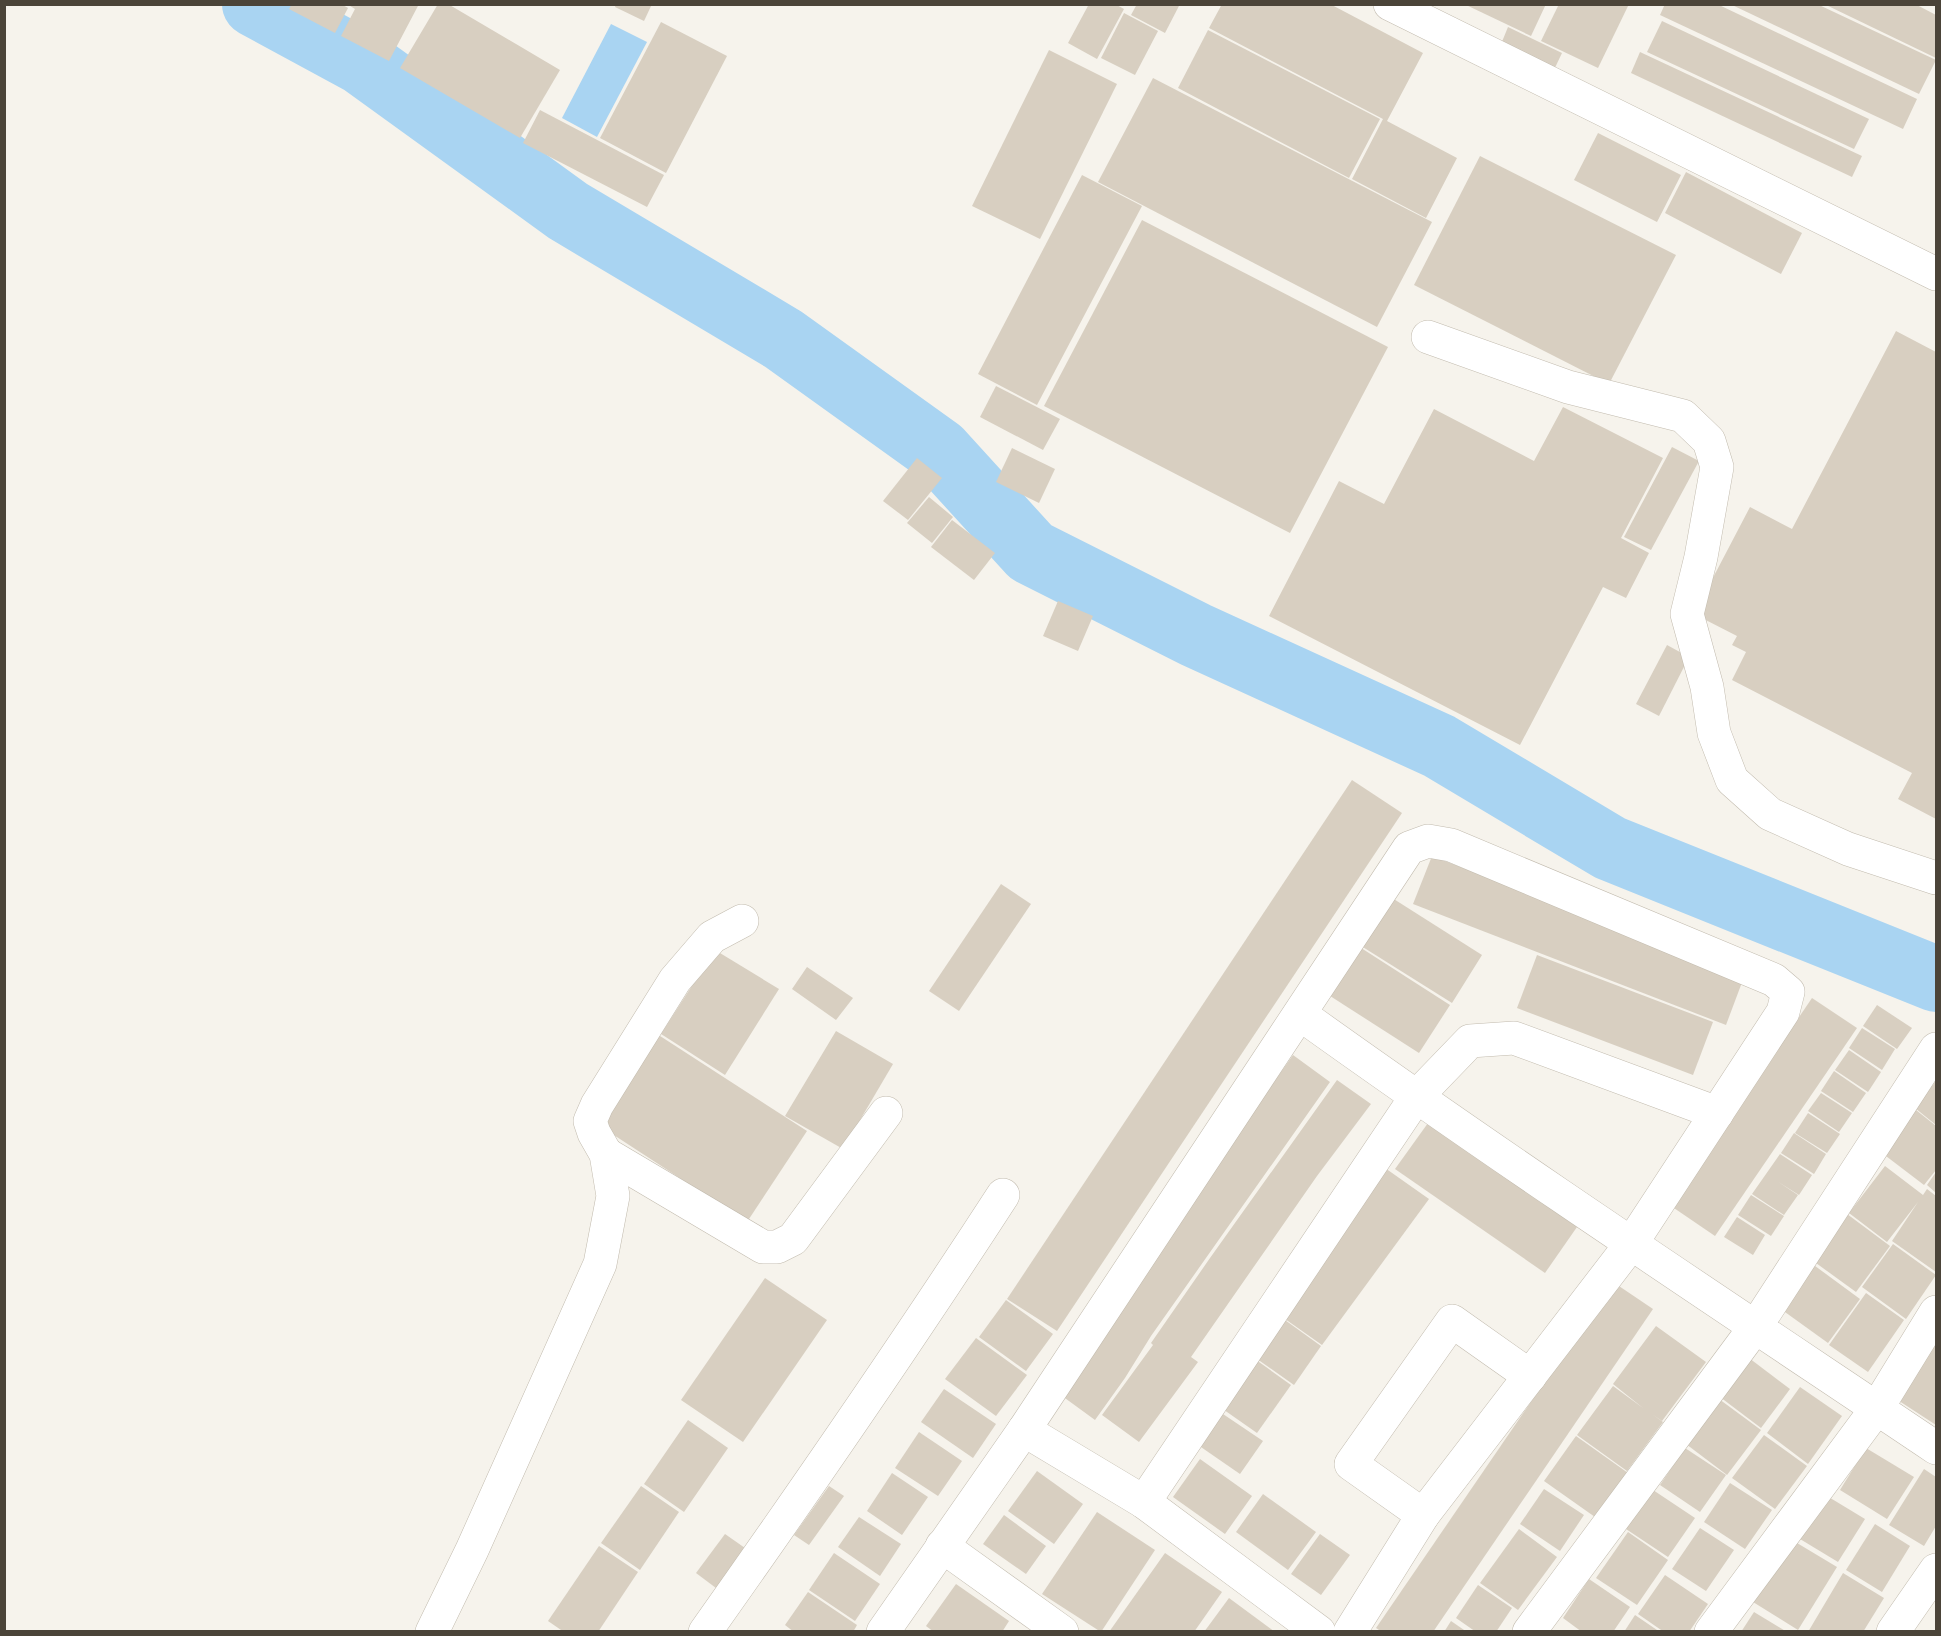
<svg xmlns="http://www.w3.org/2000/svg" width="1941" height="1636" viewBox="0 0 1941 1636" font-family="Figtree,sans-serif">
  <rect width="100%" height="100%" fill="#f6f3ec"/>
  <polygon fill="#a9d4f2" points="611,24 647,42 597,137 562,118"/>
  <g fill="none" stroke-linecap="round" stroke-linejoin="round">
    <polyline stroke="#a9d4f2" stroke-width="66" points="255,4 362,62 568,211 783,339 939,451 1031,552 1196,635 1439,746 1610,848 1936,979"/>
  </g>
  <g fill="#d8cfc1">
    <polygon points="292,4 341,4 348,8 335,33 289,9"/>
    <polygon points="347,4 419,4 389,61 341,36 355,9"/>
    <polygon points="438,4 448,4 560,70 520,138 400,68"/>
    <polygon points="616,4 652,4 644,21 615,7"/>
    <polygon points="1089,4 1115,4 1124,9 1097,59 1068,43"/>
    <polygon points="1137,4 1180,4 1165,33 1131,15"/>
    <polygon points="1222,4 1330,4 1423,53 1387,121 1457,158 1426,218 1352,179 1383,119 1209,28"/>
    <polygon points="1464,4 1546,4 1531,36"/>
    <polygon points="1559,4 1629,4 1598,68 1541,41"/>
    <polygon points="1665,4 1717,4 1917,99 1903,129 1660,15"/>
    <polygon points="1730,4 1817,4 1936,60 1919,94"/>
    <polygon points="1824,4 1915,4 1936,15 1936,58"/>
    <polygon points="1124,13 1158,31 1135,75 1101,58"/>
    <polygon points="1662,21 1869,119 1854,149 1647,52"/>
    <polygon points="661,22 727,56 666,173 600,138"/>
    <polygon points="1508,27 1562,53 1552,74 1499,49"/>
    <polygon points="1208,30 1380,119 1349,178 1178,88"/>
    <polygon points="1049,50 1117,84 1040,239 972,206"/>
    <polygon points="1640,52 1862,156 1852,177 1631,73"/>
    <polygon points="1153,78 1432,222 1377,327 1098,182"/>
    <polygon points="540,110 664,175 647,207 523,143"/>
    <polygon points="1598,133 1681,175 1657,222 1574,180"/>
    <polygon points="1480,156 1676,255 1609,384 1414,285"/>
    <polygon points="1686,172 1802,233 1781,274 1665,213"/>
    <polygon points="1082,175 1142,206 1037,405 978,374"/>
    <polygon points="1142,220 1388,347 1290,533 1044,406"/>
    <polygon points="1896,331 1936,352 1936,819 1898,799 1912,773 1732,680 1746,652 1732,645 1737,636 1694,614 1750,507 1792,529"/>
    <polygon points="996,386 1060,419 1043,450 980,417"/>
    <polygon points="1563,407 1663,458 1621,538 1649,553 1626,598 1603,587 1520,745 1269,616 1339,481 1384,504 1434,409 1534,461"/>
    <polygon points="1672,447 1699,461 1651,550 1624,537"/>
    <polygon points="1012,448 1055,469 1039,503 996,482"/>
    <polygon points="917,458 942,478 908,520 883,501"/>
    <polygon points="929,497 953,517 932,543 907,523"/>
    <polygon points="952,520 995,553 974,580 931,547"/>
    <polygon points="1058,601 1093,616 1078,651 1043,636"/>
    <polygon points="1667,645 1689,657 1659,716 1636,704"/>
    <polygon points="1352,780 1402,813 1057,1331 1007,1299"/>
    <polygon points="1432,856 1744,977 1726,1025 1413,904"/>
    <polygon points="1001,884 1031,904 959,1011 929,991"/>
    <polygon points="1389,896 1482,955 1452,1003 1358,944"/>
    <polygon points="1358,946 1450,1005 1419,1053 1327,994"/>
    <polygon points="715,950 779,989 725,1075 661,1034"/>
    <polygon points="1537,955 1713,1022 1693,1075 1517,1008"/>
    <polygon points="807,967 853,998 836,1020 792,989"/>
    <polygon points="1812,998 1857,1028 1715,1236 1671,1206"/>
    <polygon points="1877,1005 1912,1028 1897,1049 1863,1026"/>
    <polygon points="1862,1028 1895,1049 1882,1070 1849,1048"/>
    <polygon points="836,1031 893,1064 843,1149 785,1116"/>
    <polygon points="657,1034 807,1131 747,1222 597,1124"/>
    <polygon points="1849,1050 1881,1072 1868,1092 1835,1070"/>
    <polygon points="1293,1055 1330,1082 1151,1336 1125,1378 1095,1420 1058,1393 1143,1267"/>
    <polygon points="1834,1071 1866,1093 1853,1112 1821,1091"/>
    <polygon points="1337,1080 1371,1104 1317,1176 1191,1357 1198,1362 1139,1442 1102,1415 1153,1345 1151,1343 1210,1258"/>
    <polygon points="1936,1081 1936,1125 1915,1108"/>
    <polygon points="1821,1093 1852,1113 1839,1132 1808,1111"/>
    <polygon points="1916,1110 1936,1126 1936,1170 1924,1185 1882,1153"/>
    <polygon points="1808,1113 1840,1134 1827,1153 1795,1133"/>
    <polygon points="1428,1123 1577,1227 1545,1273 1395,1169"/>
    <polygon points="1794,1133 1826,1154 1814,1174 1781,1153"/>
    <polygon points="1780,1154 1812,1175 1799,1195 1777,1181 1798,1195 1784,1215 1752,1194"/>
    <polygon points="1885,1166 1923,1195 1927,1189 1936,1196 1936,1272 1892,1241 1918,1202 1887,1242 1849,1213"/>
    <polygon points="1385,1168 1429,1199 1322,1345 1278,1314"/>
    <polygon points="1936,1172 1936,1193 1927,1185"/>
    <polygon points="1751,1195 1784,1216 1771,1236 1738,1215"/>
    <polygon points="1847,1214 1890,1246 1856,1292 1816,1263"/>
    <polygon points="1737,1217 1765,1235 1753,1255 1724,1237"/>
    <polygon points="1893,1244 1936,1275 1906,1319 1862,1287"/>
    <polygon points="1811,1263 1860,1299 1828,1343 1778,1307"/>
    <polygon points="765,1278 827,1320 743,1442 681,1400"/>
    <polygon points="1613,1282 1653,1309 1433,1632 1382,1632 1376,1628"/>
    <polygon points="1866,1293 1904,1320 1868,1372 1829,1345"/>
    <polygon points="1006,1300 1053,1334 1026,1371 979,1337"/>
    <polygon points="1278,1315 1321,1346 1294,1385 1250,1354"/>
    <polygon points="1656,1326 1706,1362 1662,1421 1652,1414 1663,1422 1627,1471 1577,1435 1613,1386 1643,1408 1613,1384"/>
    <polygon points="976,1338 1027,1375 996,1416 945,1379"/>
    <polygon points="1927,1340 1936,1347 1936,1425 1890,1395"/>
    <polygon points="1252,1357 1291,1385 1257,1433 1217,1405"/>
    <polygon points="1749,1358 1790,1389 1761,1428 1720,1397"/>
    <polygon points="1800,1387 1842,1416 1808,1464 1767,1433"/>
    <polygon points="944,1389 996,1424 973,1458 921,1422"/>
    <polygon points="1719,1399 1761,1430 1727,1475 1686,1444"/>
    <polygon points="1220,1412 1263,1441 1240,1474 1198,1445"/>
    <polygon points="688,1420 728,1448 684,1512 644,1484"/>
    <polygon points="919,1432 962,1461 938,1496 895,1468"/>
    <polygon points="1764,1435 1807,1466 1775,1509 1732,1478"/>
    <polygon points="1576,1436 1628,1473 1595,1517 1544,1481"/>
    <polygon points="1685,1448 1726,1475 1700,1512 1660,1485"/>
    <polygon points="1866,1448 1914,1477 1887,1519 1840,1490"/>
    <polygon points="1200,1459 1252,1496 1225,1534 1173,1497"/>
    <polygon points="1924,1469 1936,1477 1936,1526 1924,1546 1889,1525"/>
    <polygon points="1037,1471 1083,1504 1054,1544 1008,1511"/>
    <polygon points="892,1473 928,1497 902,1535 867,1511"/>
    <polygon points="1730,1483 1772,1510 1745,1549 1704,1522"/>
    <polygon points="641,1486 679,1512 640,1570 601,1543"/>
    <polygon points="829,1486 844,1496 809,1545 794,1535"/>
    <polygon points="1544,1489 1584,1515 1560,1551 1520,1524"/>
    <polygon points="1653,1490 1695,1518 1668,1557 1626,1529"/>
    <polygon points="1263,1494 1316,1532 1288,1570 1236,1532"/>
    <polygon points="1827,1496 1865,1519 1838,1562 1800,1539"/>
    <polygon points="1097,1512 1155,1550 1101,1632 1042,1594"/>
    <polygon points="1004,1515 1046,1546 1026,1574 983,1544"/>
    <polygon points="859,1517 901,1544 880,1576 838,1547"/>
    <polygon points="1875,1524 1910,1546 1882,1592 1846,1570"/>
    <polygon points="1700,1528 1734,1550 1706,1591 1672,1569"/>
    <polygon points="1519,1529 1557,1557 1518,1610 1480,1583"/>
    <polygon points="1628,1532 1668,1560 1637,1605 1596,1578"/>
    <polygon points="725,1534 745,1548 716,1588 696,1573"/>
    <polygon points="1320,1534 1350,1555 1321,1595 1291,1574"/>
    <polygon points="1792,1540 1837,1567 1798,1630 1753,1602"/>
    <polygon points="599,1546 638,1572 598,1632 564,1632 548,1621"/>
    <polygon points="834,1553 880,1584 855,1621 809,1590"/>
    <polygon points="1165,1553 1222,1592 1194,1632 1109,1632"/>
    <polygon points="1843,1573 1884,1598 1863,1632 1808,1632"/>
    <polygon points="1665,1575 1708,1604 1689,1632 1664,1632 1638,1614"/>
    <polygon points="1589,1579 1630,1607 1613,1632 1582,1632 1563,1618"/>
    <polygon points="956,1584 1009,1621 1002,1632 934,1632 926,1626"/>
    <polygon points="1478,1585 1512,1608 1496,1632 1476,1632 1456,1618"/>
    <polygon points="808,1592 857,1625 853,1632 794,1632 785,1625"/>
    <polygon points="1229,1598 1275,1632 1204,1632"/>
    <polygon points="1754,1612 1787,1632 1741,1632"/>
    <polygon points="1635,1615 1660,1632 1624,1632"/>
    <polygon points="1451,1621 1467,1632 1444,1632"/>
  </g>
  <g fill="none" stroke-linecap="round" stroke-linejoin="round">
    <defs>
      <g id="minor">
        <polyline points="1390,4 1936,274"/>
        <polyline points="1428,337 1568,387 1683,416 1709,441 1717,467 1701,557 1687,614 1707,687 1714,733 1732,780 1770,814 1848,849 1936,878"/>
        <path d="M1300,1014C1509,1164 1723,1305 1936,1448"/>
        <polyline points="606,1154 763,1247 777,1247 793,1239 886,1113"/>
        <polyline points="1024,1430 1144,1502 1319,1632"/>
        <polyline points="1144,1502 1416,1097 1470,1041 1514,1038 1717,1113"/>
        <polyline points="1423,1515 1351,1464 1452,1321 1530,1376"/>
        <polyline points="942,1546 1062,1632"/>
        <polyline points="432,1632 472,1550 600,1264 613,1196 606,1154 594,1133 590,1121 597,1105 675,980 712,937 742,921"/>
        <path d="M705,1632C807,1488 907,1343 1003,1195"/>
        <polyline points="883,1632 1024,1430 1409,848 1428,841 1451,845 1774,980 1788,992 1783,1012 1631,1244 1423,1515 1350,1632"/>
        <polyline points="1529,1632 1756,1326 1936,1049"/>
        <polyline points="1711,1632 1877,1408 1936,1312"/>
        <polyline points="1893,1632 1936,1570"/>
      </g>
    </defs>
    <use href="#minor" stroke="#c2bbae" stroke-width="34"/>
    <use href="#minor" stroke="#fff" stroke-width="33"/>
  </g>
  <rect width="1941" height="1636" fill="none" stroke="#4b4439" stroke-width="12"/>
</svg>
